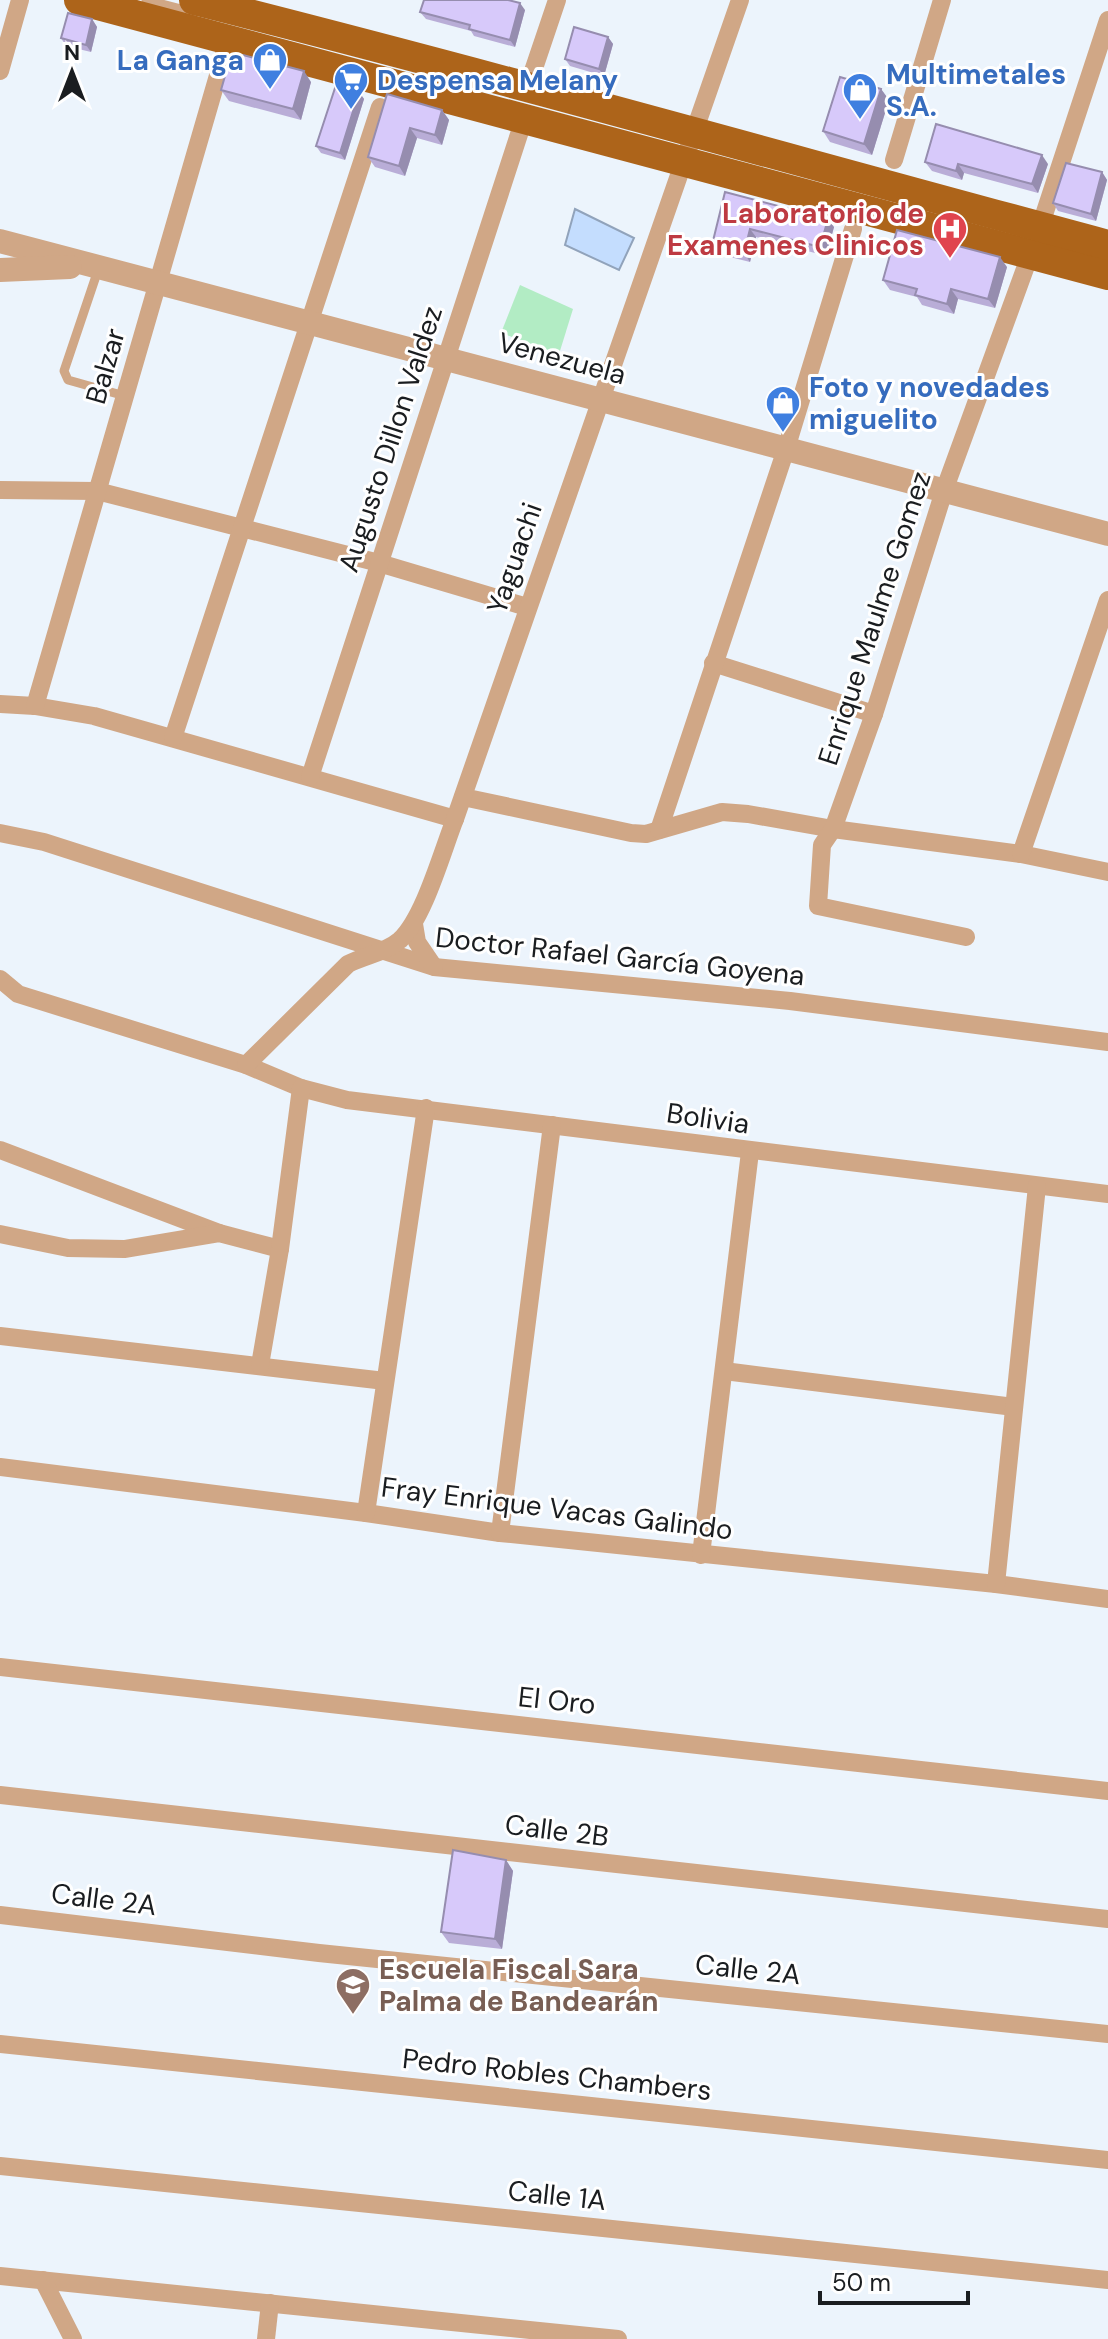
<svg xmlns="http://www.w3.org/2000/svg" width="1108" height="2339" viewBox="0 0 1108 2339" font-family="'DM Sans',sans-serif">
  <rect width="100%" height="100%" fill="#ecf4fc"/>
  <polygon fill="#b2ecc4" points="520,285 573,309 559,354 501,333"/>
  <polygon fill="#c4ddfe" stroke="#91a3bb" stroke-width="2" points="575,209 634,238 619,270 565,245"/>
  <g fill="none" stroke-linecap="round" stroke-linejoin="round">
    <g stroke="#d0a786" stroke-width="9">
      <polyline points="146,0 193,12"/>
      <polyline points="98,270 64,371 68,380 125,396"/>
    </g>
    <g stroke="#d0a786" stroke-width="18">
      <polyline points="0,71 20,0"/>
      <polyline points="528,86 557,0"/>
      <polyline points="894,160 942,0"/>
      <polyline points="1040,227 1108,20"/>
      <polyline points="0,490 97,491 379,563 527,607"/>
      <polyline points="713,663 874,714"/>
      <polyline points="0,704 35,706 94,716 455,819"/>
      <polyline points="35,706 228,41"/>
      <polyline points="173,738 380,107"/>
      <polyline points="310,777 524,119"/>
      <polyline points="463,797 631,833 646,834 722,812 748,814 833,829 1021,854 1108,872"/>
      <polyline points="659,830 786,449 853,229"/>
      <polyline points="0,833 44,842 434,967 790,1001 1108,1042"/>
      <polyline points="1021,854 1108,600"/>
      <polyline points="414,924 417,942 434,967"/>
      <polyline points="966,937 818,906 822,845 833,829 874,714 944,491 1030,255"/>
      <polyline points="0,979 18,994 246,1065 301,1088 347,1100 1108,1194"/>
      <path d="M246,1065L348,964C365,955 385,953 400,940C424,918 442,852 455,819L740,0"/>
      <polyline points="0,1150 219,1233"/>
      <polyline points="0,1234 68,1248 124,1249 219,1233 280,1249"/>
      <polyline points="0,1336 385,1381"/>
      <polyline points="260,1365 280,1249 301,1088"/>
      <polyline points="724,1371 1014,1407"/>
      <polyline points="0,1467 366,1513 500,1533 996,1584 1108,1599"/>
      <polyline points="366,1513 426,1108"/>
      <polyline points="500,1533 552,1125"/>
      <polyline points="701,1555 750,1152"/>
      <polyline points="996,1584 1037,1186"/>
      <polyline points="0,1667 1108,1791"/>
      <polyline points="0,1795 1108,1919"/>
      <polyline points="0,1915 319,1953 1108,2034"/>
      <polyline points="0,2044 1108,2160"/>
      <polyline points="0,2166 1108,2280"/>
      <polyline points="0,2276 618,2339"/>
      <polyline points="43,2280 73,2339"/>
      <polyline points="266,2339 270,2303"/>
    </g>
    <g stroke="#d0a786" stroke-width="24">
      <polyline points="0,241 1108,534"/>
      <polyline points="0,270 70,267"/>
    </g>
    <g stroke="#ad641a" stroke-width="30">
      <path d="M79,0C421,94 764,185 1108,275"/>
      <path d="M194,0C500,77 803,163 1108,245"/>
    </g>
  </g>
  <g fill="#b9add7">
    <polygon points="525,10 515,47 474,36 471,31 426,19 420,12"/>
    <polygon points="92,19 97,27 91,52 66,46 61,38"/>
    <polygon points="608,37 613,44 604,76 570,66 565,59"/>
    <polygon points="311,82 301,120 229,101 221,90"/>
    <polygon points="881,89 889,100 872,155 830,142 823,131"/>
    <polygon points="359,92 364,99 345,160 321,153 316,146"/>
    <polygon points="387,94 442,110 449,120 442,145 417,138 405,176 375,167 368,157"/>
    <polygon points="925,162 1048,164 1038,193 964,173 962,180 932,171"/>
    <polygon points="1102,172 1107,180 1096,221 1058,211 1053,203"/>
    <polygon points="725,192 834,227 826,256 756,237 750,262 718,254 712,245"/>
    <polygon points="1007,267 995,308 958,299 954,314 922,305 917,297 890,290 883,280"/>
    <polygon points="506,1860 513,1871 502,1949 449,1943 441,1932"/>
  </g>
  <g fill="#968daf">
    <polygon points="520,3 525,10 515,47 510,40"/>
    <polygon points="92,19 97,27 91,52 86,45"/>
    <polygon points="608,37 613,44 604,76 599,69"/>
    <polygon points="304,71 311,82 301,120 293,109"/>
    <polygon points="881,89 889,100 872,155 864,144"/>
    <polygon points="359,92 364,99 345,160 340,153"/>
    <polygon points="442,110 449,120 442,145 435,135"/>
    <polygon points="410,128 417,138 405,176 399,166"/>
    <polygon points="1042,155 1048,164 1038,193 1032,184"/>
    <polygon points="958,164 964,173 962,180 956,171"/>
    <polygon points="1102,172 1107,180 1096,221 1091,214"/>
    <polygon points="828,219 834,227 826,256 820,247"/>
    <polygon points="750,229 756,237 750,262 744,253"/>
    <polygon points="1000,257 1007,267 995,308 988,299"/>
    <polygon points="951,289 958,299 954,314 947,304"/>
    <polygon points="506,1860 513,1871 502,1949 495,1939"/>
  </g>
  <g fill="#d7c9fa" stroke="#968daf" stroke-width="2">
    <polygon points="424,0 508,0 520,3 510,40 469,29 470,25 420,12"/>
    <polygon points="68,13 92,19 86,45 61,38"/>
    <polygon points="574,27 608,37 599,69 565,59"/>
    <polygon points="243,55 304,71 293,109 221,90 229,62"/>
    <polygon points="840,77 881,89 864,144 823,131"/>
    <polygon points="336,85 359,92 340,153 316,146"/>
    <polygon points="387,94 442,110 435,135 410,128 399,166 368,157"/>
    <polygon points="936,124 1042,155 1032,184 958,164 956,171 925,162"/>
    <polygon points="1066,163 1102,172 1091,214 1053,203"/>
    <polygon points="725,192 828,219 820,247 750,229 744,253 712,245"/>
    <polygon points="897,230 1000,257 988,299 951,289 947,304 915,295 917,289 883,280"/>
    <polygon points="453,1850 506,1860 495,1939 441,1932"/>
  </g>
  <defs>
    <symbol id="shop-pin" viewBox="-11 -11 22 30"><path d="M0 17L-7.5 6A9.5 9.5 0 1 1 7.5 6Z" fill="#3f7fe0" stroke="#fff"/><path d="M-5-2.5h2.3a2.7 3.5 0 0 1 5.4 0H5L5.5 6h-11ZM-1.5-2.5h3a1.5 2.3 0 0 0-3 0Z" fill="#fff"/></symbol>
    <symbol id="supermarket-pin" viewBox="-11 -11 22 30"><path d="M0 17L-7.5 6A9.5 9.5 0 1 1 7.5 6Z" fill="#3f7fe0" stroke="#fff"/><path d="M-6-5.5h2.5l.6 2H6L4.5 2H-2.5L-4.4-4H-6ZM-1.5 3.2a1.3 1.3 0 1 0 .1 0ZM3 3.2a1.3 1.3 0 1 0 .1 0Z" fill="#fff"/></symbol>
    <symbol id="hospital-pin" viewBox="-11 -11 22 30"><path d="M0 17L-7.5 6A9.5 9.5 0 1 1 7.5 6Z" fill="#e0444e" stroke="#fff"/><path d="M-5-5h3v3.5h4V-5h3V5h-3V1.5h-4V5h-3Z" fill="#fff"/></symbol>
    <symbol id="school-pin" viewBox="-11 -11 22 30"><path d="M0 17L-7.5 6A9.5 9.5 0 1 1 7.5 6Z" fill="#8d6e63" stroke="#fff"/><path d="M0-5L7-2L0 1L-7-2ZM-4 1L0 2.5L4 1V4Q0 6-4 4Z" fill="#fff"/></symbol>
  </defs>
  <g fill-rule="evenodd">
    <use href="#shop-pin" x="250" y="40" width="40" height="54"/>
    <use href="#supermarket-pin" x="331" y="60" width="40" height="54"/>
    <use href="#shop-pin" x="840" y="70" width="40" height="54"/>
    <use href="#hospital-pin" x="930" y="209" width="40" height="54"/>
    <use href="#shop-pin" x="763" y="383" width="40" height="54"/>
    <use href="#school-pin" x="333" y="1965" width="40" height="54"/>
  </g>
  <g text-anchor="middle" stroke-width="6" stroke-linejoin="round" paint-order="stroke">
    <g font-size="28" font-weight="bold" fill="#366cbe" stroke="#fff" text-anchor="start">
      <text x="244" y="70" text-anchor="end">La Ganga</text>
      <text x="886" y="84">Multimetales<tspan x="886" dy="32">S.A.</tspan></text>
      <text x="377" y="90">Despensa Melany</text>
      <text x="809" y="397">Foto y novedades<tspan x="809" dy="32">miguelito</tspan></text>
    </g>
    <g font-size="28" font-weight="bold" fill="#be3a42" stroke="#fff" text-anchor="end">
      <text x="924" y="223">Laboratorio de<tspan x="924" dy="32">Examenes Clinicos</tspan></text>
    </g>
    <g font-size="28" fill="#1a1d20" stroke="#fff">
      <text transform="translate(562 358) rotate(15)" y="10">Venezuela</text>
      <text transform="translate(105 366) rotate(-74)" y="10">Balzar</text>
      <text transform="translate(390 439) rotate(-72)" y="10">Augusto Dillon Valdez</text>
      <text transform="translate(514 558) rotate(-71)" y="10">Yaguachi</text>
      <text transform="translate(874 618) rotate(-72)" y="10">Enrique Maulme Gomez</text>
      <text transform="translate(620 956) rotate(6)" y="10">Doctor Rafael García Goyena</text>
      <text transform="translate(708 1118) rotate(8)" y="10">Bolivia</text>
      <text transform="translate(557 1508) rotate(7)" y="10">Fray Enrique Vacas Galindo</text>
      <text transform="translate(557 1700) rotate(6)" y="10">El Oro</text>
      <text transform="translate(557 1830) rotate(7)" y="10">Calle 2B</text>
      <text transform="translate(104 1899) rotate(7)" y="10">Calle 2A</text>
      <text transform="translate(748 1969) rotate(6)" y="10">Calle 2A</text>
      <text transform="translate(557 2074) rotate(6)" y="10">Pedro Robles Chambers</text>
      <text transform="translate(557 2195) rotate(6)" y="10">Calle 1A</text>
    </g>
    <g font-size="28" font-weight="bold" fill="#785e54" stroke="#fff" text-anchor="start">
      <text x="379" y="1979">Escuela Fiscal Sara<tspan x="379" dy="32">Palma de Bandearán</tspan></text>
    </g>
  </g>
  <g transform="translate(72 72)" stroke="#ffffff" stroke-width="6" paint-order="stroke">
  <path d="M0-6L14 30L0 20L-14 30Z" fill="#1a1d20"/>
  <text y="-12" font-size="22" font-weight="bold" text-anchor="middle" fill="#1a1d20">N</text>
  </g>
  <path d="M820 2291v12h148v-12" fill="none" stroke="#1a1d20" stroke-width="4"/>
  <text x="832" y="2291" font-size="24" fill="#1a1d20" stroke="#ffffff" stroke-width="6" paint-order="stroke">50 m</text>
</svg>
